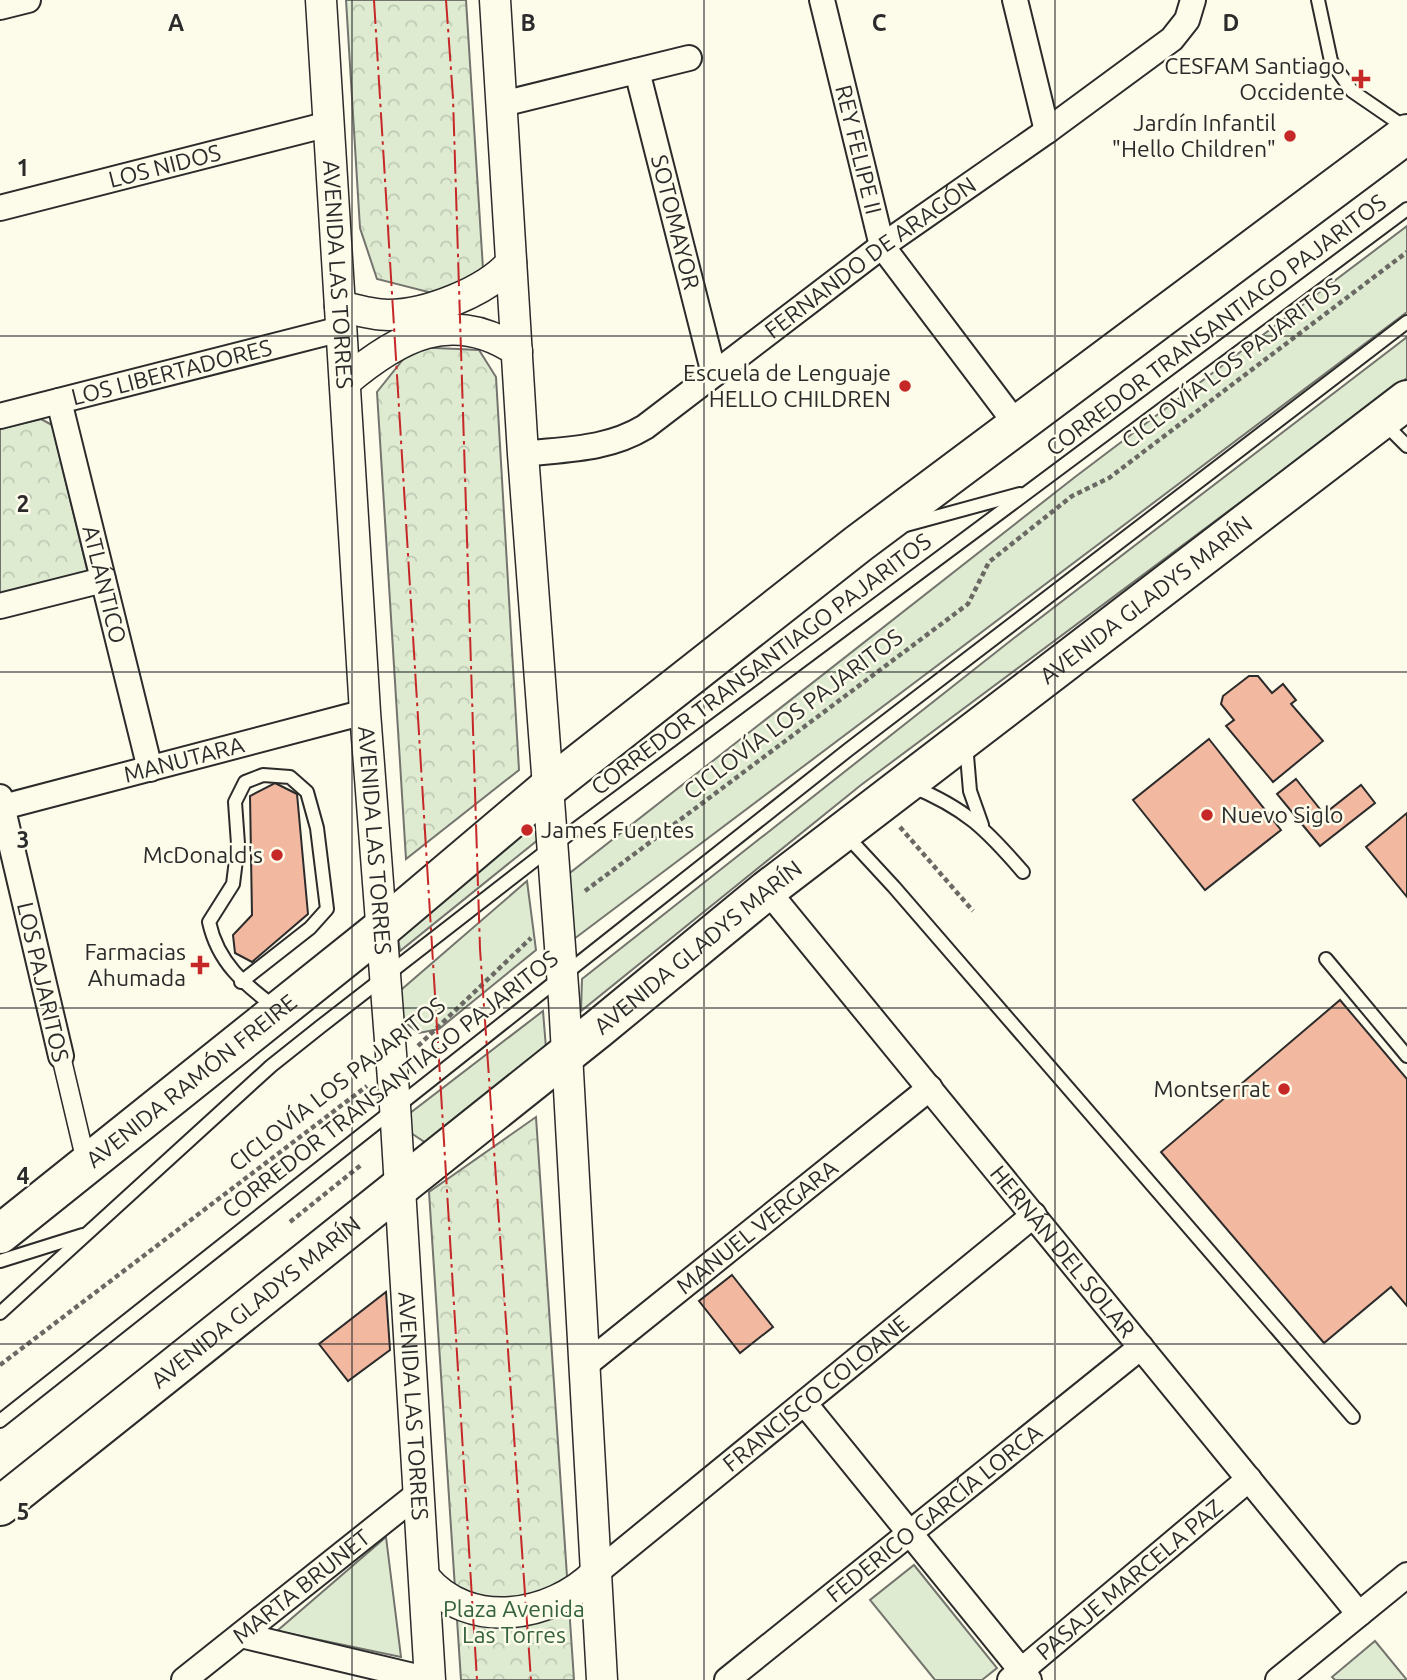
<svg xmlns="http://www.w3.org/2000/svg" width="1407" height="1680" viewBox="0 0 1407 1680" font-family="Ubuntu,sans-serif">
  <defs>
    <pattern id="park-crowns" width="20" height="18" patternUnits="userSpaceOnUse" patternTransform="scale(1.75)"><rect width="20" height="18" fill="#deebd1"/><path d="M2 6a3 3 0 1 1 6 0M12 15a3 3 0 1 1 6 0" fill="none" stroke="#bfcab4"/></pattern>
  </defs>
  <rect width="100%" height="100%" fill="#fdfbea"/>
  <g fill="#deebd1" stroke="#74746e" stroke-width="2">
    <polygon points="1407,226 1407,312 574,939 566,876 1075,477"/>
    <polygon points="1407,337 1407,378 861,785 581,1011 582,979 1014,638"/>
    <polygon points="536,822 544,835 400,951 398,937"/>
    <polygon points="527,881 536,950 439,1029 419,1033 395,1015 394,996"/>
    <polygon points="543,1011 546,1048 426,1143 408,1131 405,1117"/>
    <polygon points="386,1537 401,1657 277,1631"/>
    <polygon points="914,1565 997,1668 982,1680 935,1680 870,1600"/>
    <polygon points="1375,1641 1407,1680 1335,1680 1332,1677"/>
  </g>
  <g fill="url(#park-crowns)" stroke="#74746e" stroke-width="2">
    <polygon points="346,0 466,0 483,269 436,294 377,279 360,228"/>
    <polygon points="413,347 479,350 496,377 519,770 406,859 377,392"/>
    <polygon points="41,419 52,425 88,573 0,600 0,429"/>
    <polygon points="536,1117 574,1680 461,1680 429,1192"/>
  </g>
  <g fill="#f2b8a0" stroke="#2b2b2b" stroke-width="2">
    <polygon points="1249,676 1258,676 1272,693 1283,684 1296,700 1291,704 1323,741 1273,782 1226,726 1234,720 1221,704 1223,696"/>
    <polygon points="1209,739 1281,830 1205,890 1133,800"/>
    <polygon points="1296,779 1324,814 1361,785 1375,803 1320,846 1277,794"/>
    <polygon points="275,783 297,794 308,914 252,962 235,953 233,935 252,915 250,796"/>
    <polygon points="1407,813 1407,897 1366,847"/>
    <polygon points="1340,1000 1407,1079 1407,1306 1391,1287 1324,1343 1161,1152"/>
    <polygon points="732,1275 773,1327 740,1353 699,1301"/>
    <polygon points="386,1292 390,1350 348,1381 319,1344"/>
  </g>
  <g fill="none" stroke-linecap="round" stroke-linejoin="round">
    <defs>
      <g id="service">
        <polyline points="1318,0 1331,61 1352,91 1406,128"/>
        <polyline points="1384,423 1407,446"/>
        <polyline points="906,525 1020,494"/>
        <polyline points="966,744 970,791 982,825"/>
        <path d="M911,786C965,808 986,829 1023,872"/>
        <polyline points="845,834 894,887 1353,1417"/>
        <polyline points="1326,959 1407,1056"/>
        <path d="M241,982L310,928L327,909L317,828L307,792L290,777L263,775L245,782L235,802L238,844L233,884L209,922C218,963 244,984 276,1008"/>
        <polyline points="0,1261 83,1235"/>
        <polyline points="0,1313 271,1066 320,1027 553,846 1407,209"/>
        <polyline points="0,1421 848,750 1407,322"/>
      </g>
      <polyline id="pedestrian" points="61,1056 87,1166"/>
      <g id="minor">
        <path id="s1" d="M822,0L882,246L1017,425"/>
        <polyline points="1015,0 1047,131"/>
        <polyline points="0,7 28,0"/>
        <path id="s2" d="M637,71L714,374"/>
        <polyline points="502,104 689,58"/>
        <path id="s3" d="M0,208L329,124"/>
        <path id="s4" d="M59,401L150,769"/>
        <path id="s5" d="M0,416L341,329"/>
        <path id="s6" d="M523,454C566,449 607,450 645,427L882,246L1047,131L1172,39L1187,20L1193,0"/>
        <polyline points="0,606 103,580"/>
        <polyline points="0,797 61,1056"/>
        <path id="s7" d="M3,807L365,712"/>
        <path id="s8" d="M767,890L1359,1614"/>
        <path id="s9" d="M584,1366L930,1088"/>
        <polyline points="805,1404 1029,1680"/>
        <path id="s10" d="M596,1573L1034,1215"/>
        <polyline points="241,1635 430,1680"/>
        <path id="s11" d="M184,1680L419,1493"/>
        <path id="s12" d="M727,1680L1141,1347"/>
        <path id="s13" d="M1010,1680L1249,1479"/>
        <polyline points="1278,1680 1407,1575"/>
      </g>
      <g id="tertiary">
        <path id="s14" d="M321,0L365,712L395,1106L430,1680"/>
        <polyline points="495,0 523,454 564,1000 602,1680"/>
        <path d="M340,306C356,310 372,315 388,315C426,315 486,292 511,263"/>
        <path d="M345,382C398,337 452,307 517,351"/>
        <path d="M425,1578C469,1631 551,1618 596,1573"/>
      </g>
      <g id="primary">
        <path id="s15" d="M0,1234L381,929L549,787L858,544L1407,134"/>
        <path id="s16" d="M0,1506L598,1029L767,890L1407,400"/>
      </g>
    </defs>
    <use href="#service" stroke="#2b2b2b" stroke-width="16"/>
    <use href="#pedestrian" stroke="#2b2b2b" stroke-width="21"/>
    <use href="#minor" stroke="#2b2b2b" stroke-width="28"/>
    <use href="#tertiary" stroke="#2b2b2b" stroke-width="33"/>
    <use href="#primary" stroke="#2b2b2b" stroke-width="42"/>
    <g stroke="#6a6964" stroke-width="4.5" stroke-dasharray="5 3.5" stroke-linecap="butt">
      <polyline points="900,827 973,911"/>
      <polyline points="585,891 968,604 989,562 1072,496 1109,478 1407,252"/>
      <polyline points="418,1046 531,938"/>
      <polyline points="290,1222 361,1165"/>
      <polyline points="0,1365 367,1086"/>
    </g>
    <use href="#service" stroke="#fdfbea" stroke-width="12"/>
    <use href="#pedestrian" stroke="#fdfbea" stroke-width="18"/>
    <use href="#minor" stroke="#fdfbea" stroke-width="24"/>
    <use href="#tertiary" stroke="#fdfbea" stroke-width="30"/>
    <use href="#primary" stroke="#fdfbea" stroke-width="38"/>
    <g stroke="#c62828" stroke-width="2" stroke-dasharray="24 5 3.5 5" stroke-linecap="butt">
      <polyline points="374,0 477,1680"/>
      <polyline points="446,0 453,98 480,949 531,1680"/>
    </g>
  </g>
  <path fill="none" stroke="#2b2b2b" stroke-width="2" stroke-opacity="0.55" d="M352,0V1680M704,0V1680M1055,0V1680M0,336H1407M0,672H1407M0,1008H1407M0,1344H1407"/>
  <g fill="#c62828" stroke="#fdfbea" stroke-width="2.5">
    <path d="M1357.5 68.5h7v7h7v7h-7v7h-7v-7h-7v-7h7z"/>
    <circle cx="1290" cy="136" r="7"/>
    <circle cx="905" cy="386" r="7"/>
    <circle cx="1207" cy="815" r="7"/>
    <circle cx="527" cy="830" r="7"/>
    <circle cx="277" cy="855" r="7"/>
    <path d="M196.5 954.5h7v7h7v7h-7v7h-7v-7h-7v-7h7z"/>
    <circle cx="1284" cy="1089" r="7"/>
  </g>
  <g text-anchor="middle" stroke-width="5" stroke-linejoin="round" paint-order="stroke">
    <g font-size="23" fill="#2b2b2b" stroke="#fdfbea" text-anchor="end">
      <text x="1345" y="74">CESFAM Santiago<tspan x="1345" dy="26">Occidente</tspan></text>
      <text x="1276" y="131">Jardín Infantil<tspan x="1276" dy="26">"Hello Children"</tspan></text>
      <text x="891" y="381">Escuela de Lenguaje<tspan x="891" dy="26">HELLO CHILDREN</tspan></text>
      <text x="1221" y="823" text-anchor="start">Nuevo Siglo</text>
      <text x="541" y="838" text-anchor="start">James Fuentes</text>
      <text x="263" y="863">McDonald's</text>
      <text x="186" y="960">Farmacias<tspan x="186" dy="26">Ahumada</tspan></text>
      <text x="1270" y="1097">Montserrat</text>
    </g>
    <g font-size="23" fill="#2b2b2b" stroke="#fdfbea">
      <text dy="8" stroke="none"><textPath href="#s1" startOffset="154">REY FELIPE II</textPath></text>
      <text dy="8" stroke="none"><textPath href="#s3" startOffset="170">LOS NIDOS</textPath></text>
      <text dy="8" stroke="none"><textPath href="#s2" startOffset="156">SOTOMAYOR</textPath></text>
      <text dy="8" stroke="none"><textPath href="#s6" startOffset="408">FERNANDO DE ARAGÓN</textPath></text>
      <text dy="8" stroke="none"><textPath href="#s14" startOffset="275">AVENIDA LAS TORRES</textPath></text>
      <text transform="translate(1216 325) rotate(-37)" y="8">CORREDOR TRANSANTIAGO PAJARITOS</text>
      <text transform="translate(1231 363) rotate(-37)" y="8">CICLOVÍA LOS PAJARITOS</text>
      <text dy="8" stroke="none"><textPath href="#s5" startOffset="177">LOS LIBERTADORES</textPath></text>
      <text dy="8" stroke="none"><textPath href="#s4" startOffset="189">ATLÁNTICO</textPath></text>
      <text dy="8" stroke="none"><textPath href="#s16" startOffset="1461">AVENIDA GLADYS MARÍN</textPath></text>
      <text transform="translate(761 664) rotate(-37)" y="8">CORREDOR TRANSANTIAGO PAJARITOS</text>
      <text transform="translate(793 714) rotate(-37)" y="8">CICLOVÍA LOS PAJARITOS</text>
      <text dy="8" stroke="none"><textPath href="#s7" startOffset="187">MANUTARA</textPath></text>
      <text dy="8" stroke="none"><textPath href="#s14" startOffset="842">AVENIDA LAS TORRES</textPath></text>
      <text dy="8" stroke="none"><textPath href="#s16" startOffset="894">AVENIDA GLADYS MARÍN</textPath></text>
      <text transform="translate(43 982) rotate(77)" y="8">LOS PAJARITOS</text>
      <text dy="8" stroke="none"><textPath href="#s15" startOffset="245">AVENIDA RAMÓN FREIRE</textPath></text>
      <text transform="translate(337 1084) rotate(-38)" y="8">CICLOVÍA LOS PAJARITOS</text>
      <text transform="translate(390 1084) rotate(-38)" y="8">CORREDOR TRANSANTIAGO PAJARITOS</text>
      <text dy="8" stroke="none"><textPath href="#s9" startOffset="222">MANUEL VERGARA</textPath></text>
      <text dy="8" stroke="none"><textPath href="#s8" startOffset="467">HERNÁN DEL SOLAR</textPath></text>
      <text dy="8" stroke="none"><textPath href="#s16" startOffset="327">AVENIDA GLADYS MARÍN</textPath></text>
      <text dy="8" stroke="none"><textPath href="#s10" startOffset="284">FRANCISCO COLOANE</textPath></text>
      <text dy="8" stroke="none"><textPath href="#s14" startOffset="1409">AVENIDA LAS TORRES</textPath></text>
      <text dy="8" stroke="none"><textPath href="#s12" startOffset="266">FEDERICO GARCÍA LORCA</textPath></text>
      <text dy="8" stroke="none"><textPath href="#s13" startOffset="156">PASAJE MARCELA PAZ</textPath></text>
      <text dy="8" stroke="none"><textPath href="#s11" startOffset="150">MARTA BRUNET</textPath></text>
    </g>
    <g font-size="23" fill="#34623c" stroke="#fdfbea">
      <text x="514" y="1617">Plaza Avenida<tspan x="514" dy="26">Las Torres</tspan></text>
    </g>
  </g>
  <g font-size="23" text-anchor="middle" font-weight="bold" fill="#2b2b2b" stroke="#fdfbea" stroke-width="5" stroke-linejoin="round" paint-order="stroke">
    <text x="176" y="31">A</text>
    <text x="528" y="31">B</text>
    <text x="879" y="31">C</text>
    <text x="1231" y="31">D</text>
    <text x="23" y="176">1</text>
    <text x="23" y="512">2</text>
    <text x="23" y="848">3</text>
    <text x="23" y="1184">4</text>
    <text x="23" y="1520">5</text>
  </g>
</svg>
